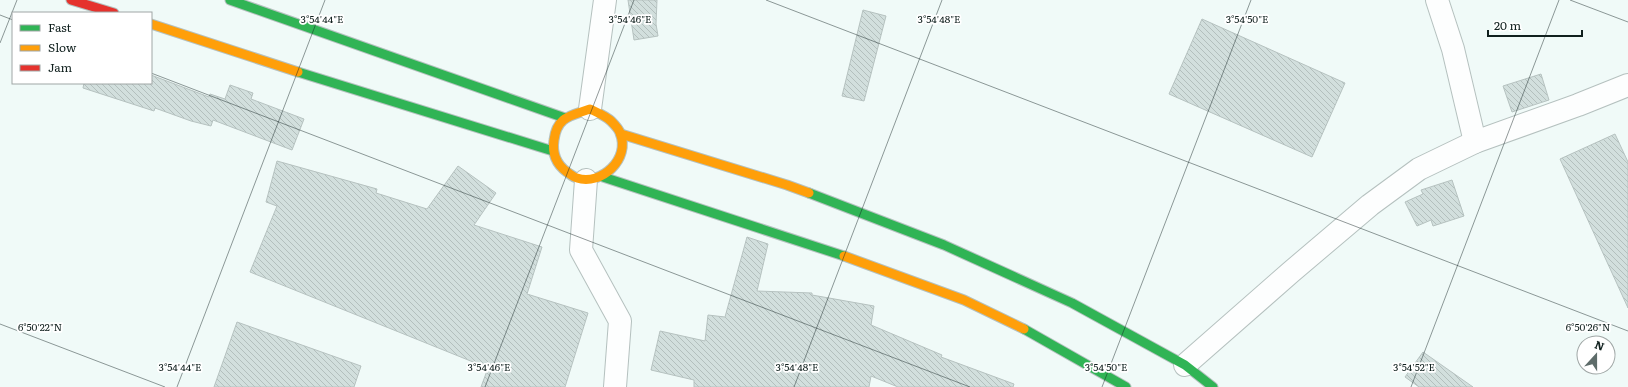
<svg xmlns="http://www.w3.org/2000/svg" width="1628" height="387" viewBox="0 0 1628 387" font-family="Literata,serif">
  <defs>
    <pattern id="building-back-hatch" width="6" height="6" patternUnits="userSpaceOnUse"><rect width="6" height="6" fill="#d2dfdd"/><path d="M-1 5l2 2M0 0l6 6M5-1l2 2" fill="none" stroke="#b3bfbd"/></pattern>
  </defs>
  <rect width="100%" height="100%" fill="#f0faf8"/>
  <g fill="url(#building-back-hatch)" stroke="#b6c2c0">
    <polygon points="628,0 657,0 656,24 658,36 634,40"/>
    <polygon points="863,10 886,16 864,101 842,96"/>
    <polygon points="1202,19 1345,83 1312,157 1169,94"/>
    <polygon points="1541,74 1549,100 1512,112 1503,86"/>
    <polygon points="151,75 209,97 210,94 225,99 230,85 253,93 251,99 304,119 292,150 213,120 211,126 191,121 155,108 154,111 83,88 84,83 151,83"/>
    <polygon points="1615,134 1628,162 1628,308 1560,159"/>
    <polygon points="277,161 377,189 376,193 427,209 458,166 496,193 474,225 542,247 527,294 588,313 565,387 481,387 488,368 250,272 277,206 266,202"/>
    <polygon points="1452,180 1464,216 1433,226 1431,220 1417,226 1405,202 1423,194 1421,190"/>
    <polygon points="747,237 768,244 757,291 812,293 812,295 874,306 871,325 942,355 941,357 1014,384 1013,387 898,387 871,376 869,387 694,387 694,380 651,370 660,331 705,341 708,315 725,317"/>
    <polygon points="237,322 361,366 354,387 214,387"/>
    <polygon points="1423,352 1473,387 1419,387 1405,377"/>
  </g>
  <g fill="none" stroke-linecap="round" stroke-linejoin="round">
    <defs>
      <g id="street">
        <polyline points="1437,0 1453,49 1475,142"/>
        <polyline points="590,109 605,0"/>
        <polyline points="586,180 581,250 620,321 615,387"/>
        <polyline points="1185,365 1291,272 1370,205 1419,169 1475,142 1578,105 1628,85"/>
      </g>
      <g id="fast">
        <polyline points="230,0 565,118"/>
        <polyline points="298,72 553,151"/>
        <polyline points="603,177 844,256"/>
        <polyline points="809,193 944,245 1072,303 1185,365 1213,387"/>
        <polyline points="1024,329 1126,387"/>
      </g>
      <g id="slow">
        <polyline points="151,24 298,72"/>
        <path d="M590,109C596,112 606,116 611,121C614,124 619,129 620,133C631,159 601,186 577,178C573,177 570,174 567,172C556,164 552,153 554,140C557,116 571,116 590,109Z"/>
        <polyline points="621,134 787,185 809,193"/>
        <polyline points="844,256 964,300 1024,329"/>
      </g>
      <polyline id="jam" points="71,0 114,13"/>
    </defs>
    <use href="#street" stroke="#b5c1bf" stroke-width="24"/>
    <use href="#fast" stroke="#b5c1bf" stroke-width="11"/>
    <use href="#slow" stroke="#b5c1bf" stroke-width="11"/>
    <use href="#jam" stroke="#b5c1bf" stroke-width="11"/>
    <use href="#street" stroke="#fdfefe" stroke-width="22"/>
    <use href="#fast" stroke="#30b455" stroke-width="9"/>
    <use href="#slow" stroke="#ff9f0a" stroke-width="9"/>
    <use href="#jam" stroke="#e5322d" stroke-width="9"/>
  </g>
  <path fill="none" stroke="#10201e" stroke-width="1" stroke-opacity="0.45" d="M766,0L1628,331M1570,0L1628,22M0,15L13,20M0,43L17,0M151,73L970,387M0,324L165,387M177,387L325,0M485,387L634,0M794,387L942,0M1102,387L1251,0M1411,387L1559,0"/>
  <g font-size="10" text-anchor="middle" fill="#10201e" stroke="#fff" stroke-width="3.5" stroke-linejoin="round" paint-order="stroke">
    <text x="322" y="23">3°54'44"E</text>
    <text x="630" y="23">3°54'46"E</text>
    <text x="939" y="23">3°54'48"E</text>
    <text x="1247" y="23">3°54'50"E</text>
    <text x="40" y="331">6°50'22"N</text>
    <text x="1588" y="331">6°50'26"N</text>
    <text x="180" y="371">3°54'44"E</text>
    <text x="489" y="371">3°54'46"E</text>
    <text x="797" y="371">3°54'48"E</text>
    <text x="1106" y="371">3°54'50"E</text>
    <text x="1414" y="371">3°54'52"E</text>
  </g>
  <rect x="12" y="12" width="140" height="72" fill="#ffffff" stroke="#9fa6a5"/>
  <rect x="20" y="25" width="20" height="6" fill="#30b455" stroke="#9fa6a5"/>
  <text x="48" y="32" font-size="12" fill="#10201e">Fast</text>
  <rect x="20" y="45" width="20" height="6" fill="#ff9f0a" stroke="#9fa6a5"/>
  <text x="48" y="52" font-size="12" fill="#10201e">Slow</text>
  <rect x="20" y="65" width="20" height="6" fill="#e5322d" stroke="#9fa6a5"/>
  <text x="48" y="72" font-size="12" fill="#10201e">Jam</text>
  <g transform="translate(1596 355) rotate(21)"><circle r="19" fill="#ffffff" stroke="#9fa6a5"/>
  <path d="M0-3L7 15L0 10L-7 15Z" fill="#5e6c6a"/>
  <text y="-6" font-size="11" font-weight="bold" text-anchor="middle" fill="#10201e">N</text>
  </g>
  <path d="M1488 30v6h94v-6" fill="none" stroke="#10201e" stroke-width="2"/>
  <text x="1494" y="30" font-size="12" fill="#10201e" stroke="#ffffff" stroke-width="3" paint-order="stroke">20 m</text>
</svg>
